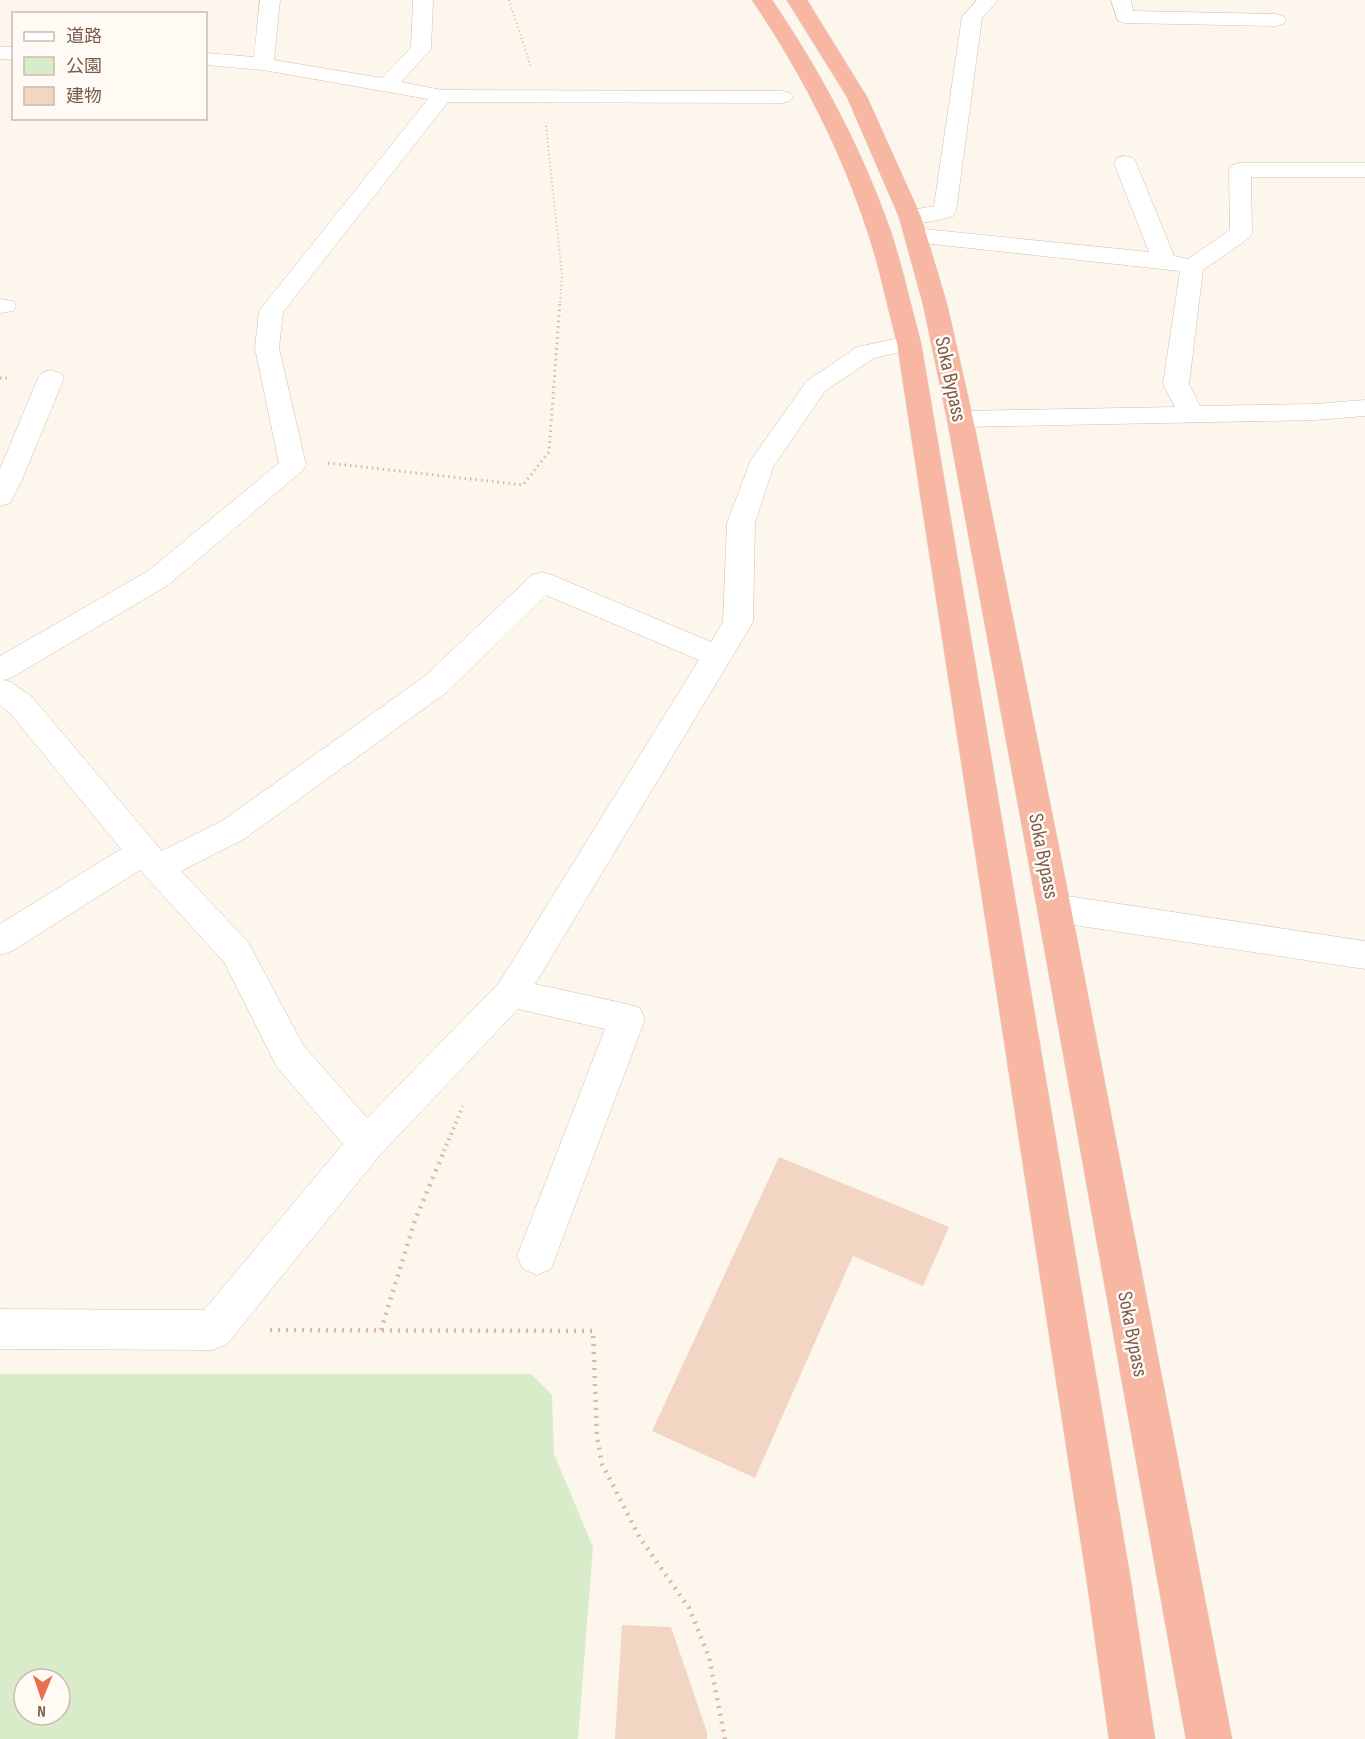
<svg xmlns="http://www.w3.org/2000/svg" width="1365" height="1739" viewBox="0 0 1365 1739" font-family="'Sofia Sans Condensed','Noto Sans JP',sans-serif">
  <rect width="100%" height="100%" fill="#fdf6ec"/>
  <path fill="#d8ecc9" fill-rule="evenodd" d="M0,1374H531L552,1395L554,1454L593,1547L578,1739H0ZM24,1679H60V1715H24Z"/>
  <g fill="#f3d5c3">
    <polygon points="779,1157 949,1227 923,1286 853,1256 755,1478 652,1431"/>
    <polygon points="622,1625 671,1627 707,1732 707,1739 615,1739"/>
  </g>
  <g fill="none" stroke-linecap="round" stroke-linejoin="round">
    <defs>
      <g id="minor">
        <path d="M260,0H280L274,60L382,78L411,48L413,0H433L431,49L401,82L442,90L783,91L790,93L793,97L790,101L783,103L448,102L283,312L279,348L306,465L302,471L168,585L11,678L3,680L11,682L32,697L162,851L222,821L425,676L532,575L542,572L552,575L711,642L723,622L727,523L751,460L807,381L857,347L909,336L918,338L921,343L918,348L874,358L825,391L773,467L755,523L753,622L535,984L627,1004L640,1008L645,1019L551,1269L537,1275L523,1269L517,1256L605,1029L518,1009L379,1156L227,1344L213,1350L0,1349V1309L204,1310L343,1144L277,1067L224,962L140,870L12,951L0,955V924L121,849L10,713L0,705V656L148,571L279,463L255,348L259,311L428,99L263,70L206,65V53L254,57ZM546,595L699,660L499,983L367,1118L303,1045L248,942L181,871L244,839L447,692Z"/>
        <path d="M977,0H998L982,18L956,211L953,216C937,220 918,226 902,222L899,217L902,212L934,206L962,17Z"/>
        <polygon points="1111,0 1131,0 1133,11 1276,14 1283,16 1286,20 1283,24 1276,26 1125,23 1118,21"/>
        <rect x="0" y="47" width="14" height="12"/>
        <polygon points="1125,156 1133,158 1136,163 1174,256 1188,259 1230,230 1229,170 1232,165 1240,163 1365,163 1365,177 1251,177 1252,233 1249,238 1203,270 1189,384 1200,406 1315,404 1365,400 1365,416 1315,420 960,427 951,425 947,419 951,413 960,411 1175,407 1163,384 1180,271 914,242 906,240 903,235 906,230 914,228 1149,252 1114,163 1117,158"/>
        <polygon points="0,299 13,301 16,306 13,311 0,313"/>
        <polygon points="51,370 60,373 64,378 21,482 10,503 0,506 0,469 38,378 42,373"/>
        <polygon points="1054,894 1365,941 1365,969 1054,922 1042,918 1037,908 1042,898"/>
      </g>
      <g id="highway">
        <path d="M752,0H772C821,72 862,149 891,232C903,269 911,306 921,343L1131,1582L1155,1739H1109L1087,1582L897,343C887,306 880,269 868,233C841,150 801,72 752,0Z"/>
        <polygon points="787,0 807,0 867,97 921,217 947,304 973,419 1071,908 1232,1739 1186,1739 1037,908 947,419 923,304 899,217 847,97"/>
      </g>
    </defs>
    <use href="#minor" stroke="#d1beb0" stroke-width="1"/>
    <use href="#highway" stroke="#dad1cd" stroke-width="1"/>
    <g stroke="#d9b8a5" stroke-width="2" stroke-dasharray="1 3" stroke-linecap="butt">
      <polyline points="509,0 531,67"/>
      <polyline points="546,126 562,275 560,302"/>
    </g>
    <g stroke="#d9b8a5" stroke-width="3" stroke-dasharray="1.5 4" stroke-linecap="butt">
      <polyline points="0,378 11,378"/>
      <polyline points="328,463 523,485 549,452 560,301"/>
    </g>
    <polyline stroke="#d9b8a5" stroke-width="4" stroke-dasharray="1.5 4.5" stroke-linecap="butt" points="444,1151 463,1106"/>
    <g stroke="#d9b8a5" stroke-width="4.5" stroke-dasharray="2 6" stroke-linecap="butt">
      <polyline points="270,1330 593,1331 597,1437 602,1464 640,1538 689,1608 709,1657 725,1739"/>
      <polyline points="381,1330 415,1220 445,1149"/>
    </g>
    <use href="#minor" fill="#fff" fill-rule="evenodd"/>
    <use href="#highway" fill="#f7b7a3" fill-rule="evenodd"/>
  </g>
  <g text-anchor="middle" stroke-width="5" stroke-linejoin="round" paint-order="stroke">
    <g font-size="21" fill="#7a5c4d" stroke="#fffaf3">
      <text transform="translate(951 379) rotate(78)" y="7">Soka Bypass</text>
      <text transform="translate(1044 856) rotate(79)" y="7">Soka Bypass</text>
      <text transform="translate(1133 1334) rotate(79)" y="7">Soka Bypass</text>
    </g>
  </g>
  <rect x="12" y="12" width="195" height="108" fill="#fffaf3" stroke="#cabbb1" stroke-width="1.5"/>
  <rect x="24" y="32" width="30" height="9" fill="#ffffff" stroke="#cabbb1" stroke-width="1.5"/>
  <text x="66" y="42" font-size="18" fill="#7a5c4d">道路</text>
  <rect x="24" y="57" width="30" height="18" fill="#d8ecc9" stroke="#cabbb1" stroke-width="1.5"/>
  <text x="66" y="72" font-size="18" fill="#7a5c4d">公園</text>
  <rect x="24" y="87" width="30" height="18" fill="#f3d5c3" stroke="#cabbb1" stroke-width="1.5"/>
  <text x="66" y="102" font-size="18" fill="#7a5c4d">建物</text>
  <g transform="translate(42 1697) rotate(182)"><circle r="28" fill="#fffaf3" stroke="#cabbb1" stroke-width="1.5"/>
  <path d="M0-4.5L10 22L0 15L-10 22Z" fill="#e76f51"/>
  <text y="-9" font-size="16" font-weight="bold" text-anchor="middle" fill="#7a5c4d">N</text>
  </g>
</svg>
